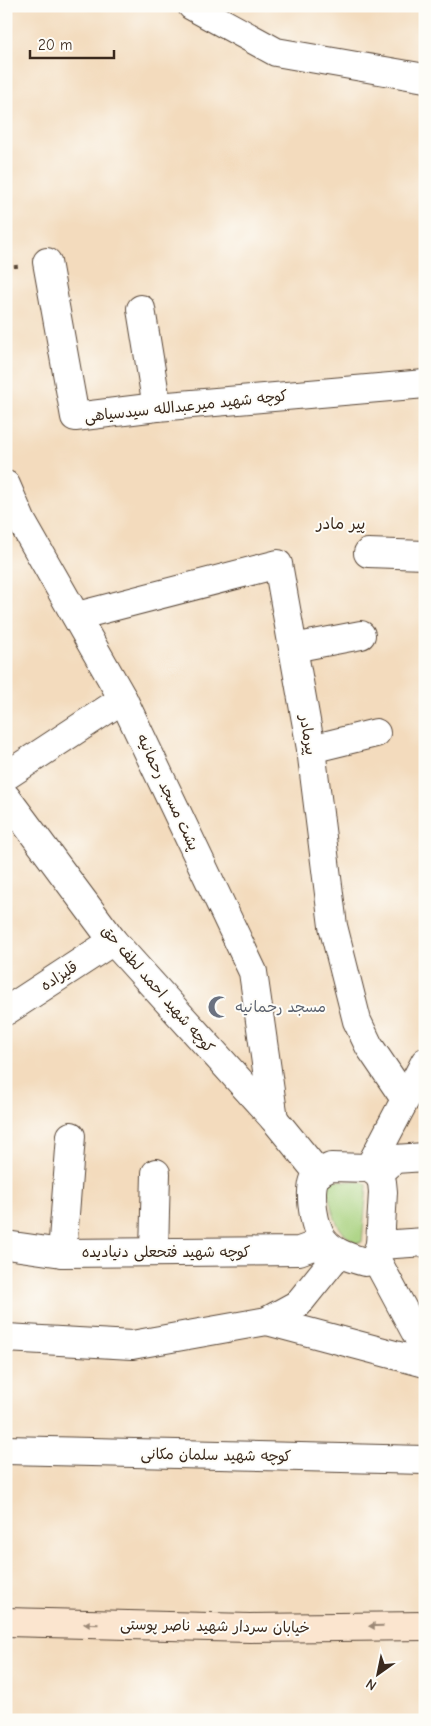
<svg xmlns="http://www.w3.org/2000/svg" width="431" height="1726" viewBox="0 0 431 1726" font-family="'Comic Neue','Playpen Sans Arabic',sans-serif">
  <rect width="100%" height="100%" fill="#fdfcf7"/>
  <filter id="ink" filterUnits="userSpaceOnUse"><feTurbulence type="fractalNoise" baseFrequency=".02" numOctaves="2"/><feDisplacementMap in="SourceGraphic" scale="10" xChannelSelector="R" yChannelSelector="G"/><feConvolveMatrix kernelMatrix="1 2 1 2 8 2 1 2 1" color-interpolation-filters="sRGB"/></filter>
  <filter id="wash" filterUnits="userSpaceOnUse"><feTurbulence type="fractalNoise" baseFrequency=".0096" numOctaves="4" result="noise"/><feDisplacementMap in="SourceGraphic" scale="20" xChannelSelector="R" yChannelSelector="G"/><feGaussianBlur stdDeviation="1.12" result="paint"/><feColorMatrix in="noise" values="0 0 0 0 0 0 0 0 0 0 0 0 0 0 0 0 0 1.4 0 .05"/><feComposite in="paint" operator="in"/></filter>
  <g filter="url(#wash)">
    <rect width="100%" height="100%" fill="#f3dbbd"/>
    <path fill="#a6d07b" stroke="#707d4c" d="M332,1180L363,1182L367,1185L362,1242L356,1243C334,1230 332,1210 327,1186Z"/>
  </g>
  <g filter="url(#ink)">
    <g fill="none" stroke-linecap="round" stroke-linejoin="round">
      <defs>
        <g id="street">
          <polyline points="192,6 276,52 425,78"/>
          <polyline points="47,262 75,417 157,407 425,384"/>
          <polyline points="141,309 157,407"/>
          <polyline points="6,485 22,522 123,699 253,972 274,1119"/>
          <polyline points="368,553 425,555"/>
          <polyline points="77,616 278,564 311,749 333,926 357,1021 369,1046 405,1099"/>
          <polyline points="293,648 361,635"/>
          <polyline points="311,749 376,733"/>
          <polyline points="6,776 123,699"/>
          <polyline points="6,797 113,941 274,1119 319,1174"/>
          <polyline points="6,1011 113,941"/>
          <path d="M331,1167L369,1168L378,1174L382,1182L383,1192L380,1245L375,1257L365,1262C350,1258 334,1253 324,1241C314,1230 308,1191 315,1178C319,1172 325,1170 331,1167Z"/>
          <polyline points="369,1168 425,1062"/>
          <polyline points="378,1174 395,1159 425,1157"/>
          <polyline points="6,1245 62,1253 299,1251 324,1242"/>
          <polyline points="380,1245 425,1242"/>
          <polyline points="154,1252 156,1173"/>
          <polyline points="62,1253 71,1136"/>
          <polyline points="375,1257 425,1350"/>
          <polyline points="267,1321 425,1363"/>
          <polyline points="6,1338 132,1345 267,1321 298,1304 339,1253"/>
          <polyline points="6,1450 425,1460"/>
        </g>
        <polyline id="secondary" points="6,1622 250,1628 425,1626"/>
      </defs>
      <use href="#street" stroke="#574536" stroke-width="30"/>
      <use href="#secondary" stroke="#574536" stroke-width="30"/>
      <polyline stroke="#574536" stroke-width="3" stroke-dasharray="4 4" stroke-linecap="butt" points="6,268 19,266"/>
      <use href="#street" stroke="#fff" stroke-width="28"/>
      <use href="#secondary" stroke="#fbe5cf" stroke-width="28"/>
    </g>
    <defs><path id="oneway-solid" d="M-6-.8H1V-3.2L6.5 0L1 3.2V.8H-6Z" transform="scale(1.25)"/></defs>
    <g fill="#9b8876">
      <use href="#oneway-solid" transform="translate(91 1624) rotate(-179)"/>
      <use href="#oneway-solid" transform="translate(376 1626) rotate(179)"/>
    </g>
  </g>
  <defs>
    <symbol id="mosque-bare" viewBox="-9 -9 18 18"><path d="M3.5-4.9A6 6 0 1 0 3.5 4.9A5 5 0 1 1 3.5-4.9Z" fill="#6b7280" stroke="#fdfcf7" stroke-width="2.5" paint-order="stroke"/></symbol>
  </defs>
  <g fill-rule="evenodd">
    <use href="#mosque-bare" x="203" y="991" width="32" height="32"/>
  </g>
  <g text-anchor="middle" stroke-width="4" stroke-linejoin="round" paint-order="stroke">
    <g font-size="15" fill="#3b2a1e" stroke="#fdfcf7">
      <text transform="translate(186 406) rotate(-6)" y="5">کوچه شهید میرعبدالله سیدسیاهی</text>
      <text transform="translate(308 735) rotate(81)" y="5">پیرمادر</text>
      <text transform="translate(168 792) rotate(65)" y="5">پشت مسجد رحمانیه</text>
      <text transform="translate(59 976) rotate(-33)" y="5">قلیزاده</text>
      <text transform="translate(158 989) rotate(49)" y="5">کوچه شهید احمد لطف حق</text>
      <text x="166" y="1257">کوچه شهید فتحعلی دنیادیده</text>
      <text transform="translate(216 1455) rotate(1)" y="5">کوچه شهید سلمان مکانی</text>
      <text transform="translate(215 1626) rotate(1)" y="5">خیابان سردار شهید ناصر پوستی</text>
    </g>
    <g font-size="15" fill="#5b616d" stroke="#fdfcf7" text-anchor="start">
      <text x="235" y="1012">مسجد رحمانیه</text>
    </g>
    <g font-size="16" fill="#3b2a1e" stroke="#fdfcf7">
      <text x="341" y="529">پیر مادر</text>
    </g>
  </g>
  <rect width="431" height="1726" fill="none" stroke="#fdfcf7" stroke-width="25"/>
  <g transform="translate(378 1674) rotate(213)" stroke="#fdfcf7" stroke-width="4" paint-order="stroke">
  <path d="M0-4L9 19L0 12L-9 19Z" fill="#3b2a1e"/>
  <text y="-8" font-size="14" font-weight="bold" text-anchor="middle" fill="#3b2a1e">N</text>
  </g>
  <path d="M30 50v8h84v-8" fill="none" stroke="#3b2a1e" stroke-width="2.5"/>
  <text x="38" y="50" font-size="15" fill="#3b2a1e" stroke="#fdfcf7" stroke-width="4" paint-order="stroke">20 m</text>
</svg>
